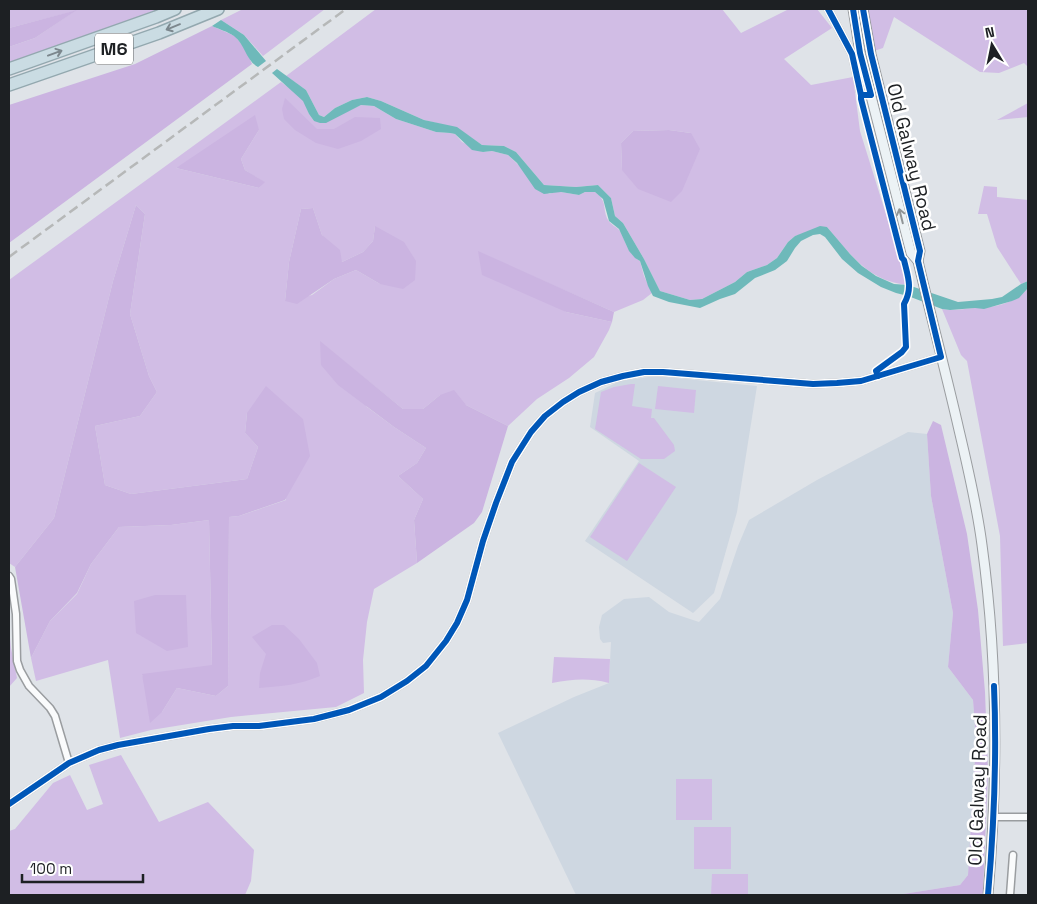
<svg xmlns="http://www.w3.org/2000/svg" width="1037" height="904" viewBox="0 0 1037 904" font-family="'Space Grotesk',sans-serif">
  <rect width="100%" height="100%" fill="#dfe3e8"/>
  <g fill="#ced7e1">
    <polygon points="656,376 757,386 737,512 714,593 693,613 585,541 639,461 590,427 595,393 620,381"/>
    <polygon points="908,432 927,434 931,496 953,613 948,667 973,700 976,740 968,875 960,885 897,895 576,895 498,733 574,697 609,683 611,642 603,643 600,639 599,627 602,615 624,599 649,597 669,612 699,622 720,599 738,546 749,520 817,480"/>
  </g>
  <g fill="#d1bde5" fill-rule="evenodd">
    <polygon points="9,9 158,9 104,31 9,64 9,47 35,38 75,11 9,28"/>
    <polygon points="243,9 325,9 263,56 244,35 221,20"/>
    <path d="M376,9H722L741,33L789,9H817L832,28L784,59L811,85L853,77L860,131L908,285C868,281 851,255 827,227L795,236L788,242L777,258L767,265L747,272L735,282L702,299L690,300L660,291L644,259L623,223L615,216L611,198L598,185L576,187L544,185L516,152L504,146L482,145L457,128L424,120L381,101L367,97L352,100L335,108L324,117L319,115L306,90L286,76ZM669,130L691,133L622,170L621,143L633,131Z"/>
    <polygon points="867,9 1028,9 1028,67 1024,63 999,73 980,72 894,17 883,48 874,51"/>
    <path d="M281,82L292,90L304,101L309,114L314,121L344,113L361,105L374,106L396,119L436,132L450,133L455,134L462,142L483,152L492,151L508,155L549,194L555,192H561L579,195L585,192H595C608,201 602,209 608,220C611,225 617,227 620,231C626,242 628,254 640,261L644,276L652,293L643,300L614,312L478,252L566,312L612,322L609,330L594,357L569,378L537,399L508,426L466,405L440,395L423,409H403L320,342L367,407L394,427L426,448L417,463L398,476L423,499L414,520L417,563L374,589L367,622L363,660L364,693L336,707L231,717L151,730L120,738L108,660L36,681L31,658L50,621L77,594L91,564L119,527L171,525L209,520L212,666L142,675L162,712L177,688L216,696L228,686L229,517L239,516L286,500L247,413L245,433L258,447L247,479L131,494L105,485L95,426L140,416L157,392L149,376L130,314L145,214L136,205L113,281L54,518L15,567L9,563V280ZM259,130L241,159L245,170L264,182L259,188L176,168ZM313,208L322,235L342,262L363,252L373,241L375,226L380,284L356,270L334,279L312,295L285,301L289,262L301,209Z"/>
    <polygon points="1028,103 1028,117 997,120"/>
    <polygon points="984,186 997,187 997,197 1028,200 1028,281 1021,284 997,247 987,214 978,214"/>
    <path d="M1028,288V643L1003,646L1000,536L967,361L961,355L942,309C953,311 963,309 974,308C993,308 1015,304 1028,288Z"/>
    <polygon points="631,384 635,384 632,406 652,409 651,418 654,418 674,445 675,451 664,459 641,459 595,429 601,392 614,387"/>
    <polygon points="658,386 696,390 694,413 655,409"/>
    <polygon points="639,463 676,487 627,561 590,537"/>
    <polygon points="9,627 11,648 17,678 9,687"/>
    <path d="M554,657L610,659L609,683C588,678 574,679 552,683Z"/>
    <polygon points="121,755 159,822 208,802 254,850 251,881 245,895 9,895 9,831 15,829 53,783 70,775 87,810 103,804 89,765"/>
    <rect x="676" y="779" width="36" height="41"/>
    <rect x="694" y="827" width="37" height="42"/>
    <polygon points="712,874 748,874 748,895 711,895"/>
  </g>
  <g fill="#cbb4e1">
    <polygon points="77,10 35,38 9,47 9,28"/>
    <polygon points="212,26 235,36 246,50 252,64 9,243 9,105 135,64"/>
    <polygon points="285,98 317,129 334,129 355,117 380,118 381,129 361,141 338,149 316,143 295,130 284,119 282,109"/>
    <polygon points="255,115 259,130 241,159 245,170 265,182 259,188 176,168"/>
    <polygon points="669,130 691,133 700,149 682,191 671,202 638,189 622,170 621,143 633,131"/>
    <polygon points="136,205 145,214 130,314 149,376 157,392 140,416 95,426 105,485 131,494 247,479 258,447 245,433 247,413 266,386 303,419 310,456 285,500 239,516 229,517 228,686 216,696 177,688 162,712 150,723 142,674 212,665 209,520 171,525 119,527 91,564 77,593 50,621 31,658 15,567 54,518 113,281"/>
    <polygon points="313,208 322,235 340,250 342,262 363,252 373,241 375,226 404,242 416,261 415,280 403,289 380,284 356,270 334,279 297,304 285,301 289,262 301,209"/>
    <polygon points="478,251 614,312 612,322 566,312 482,275"/>
    <polygon points="320,341 403,409 423,409 440,395 454,390 466,405 508,426 482,512 474,523 417,563 414,520 423,499 398,476 417,463 426,448 394,427 338,385 321,365"/>
    <polygon points="933,421 941,425 967,534 978,610 985,692 988,771 983,893 980,895 897,895 960,885 968,875 976,740 973,700 948,667 953,613 931,496 927,434"/>
    <polygon points="155,595 186,595 188,647 167,651 136,633 134,601"/>
    <path d="M272,625H284L299,639L317,663L320,676C298,685 283,686 259,688L260,673L266,654L252,637Z"/>
  </g>
  <g fill="#6eb9ba">
    <path d="M221,20L244,35L266,61L258,67C246,61 245,44 234,36C228,32 219,29 212,26Z"/>
    <polygon points="277,69 306,90 319,115 324,117 335,108 352,100 367,97 381,101 424,120 457,127 482,145 504,146 516,152 544,185 576,187 598,185 611,198 615,216 623,223 644,259 660,291 690,300 702,299 735,282 747,272 767,265 777,258 788,242 795,236 820,226 827,227 850,254 862,266 876,276 894,284 908,285 958,302 992,299 1002,297 1021,284 1028,281 1028,288 1019,298 1012,301 984,309 975,308 950,310 942,309 908,296 896,293 881,287 858,273 842,259 825,237 820,234 813,235 801,241 795,248 787,261 775,270 755,278 735,294 720,299 700,308 669,302 653,296 648,286 640,261 635,258 629,251 619,229 609,221 603,199 595,192 585,192 579,195 561,192 544,194 535,189 517,163 508,155 492,151 483,152 472,150 455,134 450,133 436,132 396,119 374,106 361,105 326,123 320,123 314,121 309,114 303,101 272,73"/>
  </g>
  <g fill="none" stroke-linecap="round" stroke-linejoin="round">
    <defs>
      <g id="street">
        <polyline points="828,9 852,54 861,95 871,95"/>
        <polyline points="9,576 11,579 16,614 17,661 20,670 29,686 50,708 55,716 69,763"/>
        <polyline points="9,804 69,763 99,750 118,745 209,729 233,726 259,726 314,719 349,710 381,697 407,681 426,666 446,641 457,623 467,600 483,541 496,503 512,462 531,432 545,416 563,402 579,392 601,382 623,376 644,372 663,372 813,384 837,383 861,381 941,357"/>
        <polyline points="994,817 1028,817"/>
        <polyline points="1010,895 1013,855"/>
      </g>
      <g id="secondary">
        <polyline points="853,9 860,53 911,253 918,261"/>
        <path d="M863,9L871,54L920,251L918,261C931,317 946,373 959,430C968,468 977,506 982,545C998,661 998,778 988,895"/>
      </g>
      <g id="highway">
        <polyline points="9,69 156,17 175,9"/>
        <polyline points="9,85 159,33 218,9"/>
      </g>
    </defs>
    <use href="#street" stroke="#9a9da0" stroke-width="9"/>
    <use href="#secondary" stroke="#9a9da0" stroke-width="11"/>
    <use href="#highway" stroke="#93a8af" stroke-width="14"/>
    <use href="#street" stroke="#fafbfc" stroke-width="6"/>
    <use href="#secondary" stroke="#ecf2f5" stroke-width="9"/>
    <use href="#highway" stroke="#cadce3" stroke-width="11"/>
    <polyline stroke="#b6b8b8" stroke-width="2.5" stroke-dasharray="10 5" stroke-linecap="butt" points="9,257 346,9"/>
    <defs>
      <g id="cycleway">
        <path d="M828,9L852,54L861,95V99L902,258L904,260C908,277 913,288 904,304L906,347L902,352L876,371L878,376"/>
        <polyline points="853,9 860,53 871,95 861,95"/>
        <polyline points="9,804 69,763 99,750 118,745 209,729 233,726 259,726 314,719 349,710 381,697 407,681 426,666 446,641 457,623 467,600 483,541 496,503 512,462 531,432 545,416 563,402 579,392 601,382 623,376 644,372 663,372 813,384 837,383 861,381 941,357 918,261 920,251 871,54 863,9"/>
        <path d="M988,895C994,826 997,756 994,686"/>
      </g>
    </defs>
    <use href="#cycleway" stroke="#fff" stroke-width="9"/>
    <use href="#cycleway" stroke="#0057b8" stroke-width="6"/>
  </g>
  <defs><path id="oneway-shaft" d="M-6 0H5M1.5-3L5.5 0L1.5 3" fill="none" stroke-width="1.6" stroke-linecap="round" stroke-linejoin="round" transform="scale(1.25)"/></defs>
  <g stroke="#7c878d">
    <use href="#oneway-shaft" transform="translate(173 27) rotate(158)"/>
    <use href="#oneway-shaft" transform="translate(55 53) rotate(-20)"/>
  </g>
  <use stroke="#8f9496" href="#oneway-shaft" transform="translate(901 216) rotate(-104)"/>
  <g text-anchor="middle" stroke-width="5" stroke-linejoin="round" paint-order="stroke">
    <rect fill="#fff" stroke="#616365" stroke-width="1" x="95" y="33.5" width="38" height="31" rx="4"/>
    <g font-size="18" font-weight="bold" fill="#1d2023">
      <text x="114" y="55">M6</text>
    </g>
    <g font-size="19" fill="#1d2023" stroke="#fff">
      <text transform="translate(912 157) rotate(76)" y="7">Old Galway Road</text>
      <text transform="translate(977 790) rotate(-88)" y="7">Old Galway Road</text>
    </g>
  </g>
  <rect width="1037" height="904" fill="none" stroke="#1d2023" stroke-width="20"/>
  <g transform="translate(992 45) rotate(350)" stroke="#ffffff" stroke-width="4" paint-order="stroke">
  <path d="M0-4L9 19L0 12L-9 19Z" fill="#1d2023"/>
  <text y="-8" font-size="14" font-weight="bold" text-anchor="middle" fill="#1d2023">N</text>
  </g>
  <path d="M22 874v8h121v-8" fill="none" stroke="#1d2023" stroke-width="2.5"/>
  <text x="30" y="874" font-size="15" fill="#1d2023" stroke="#ffffff" stroke-width="4" paint-order="stroke">100 m</text>
</svg>
